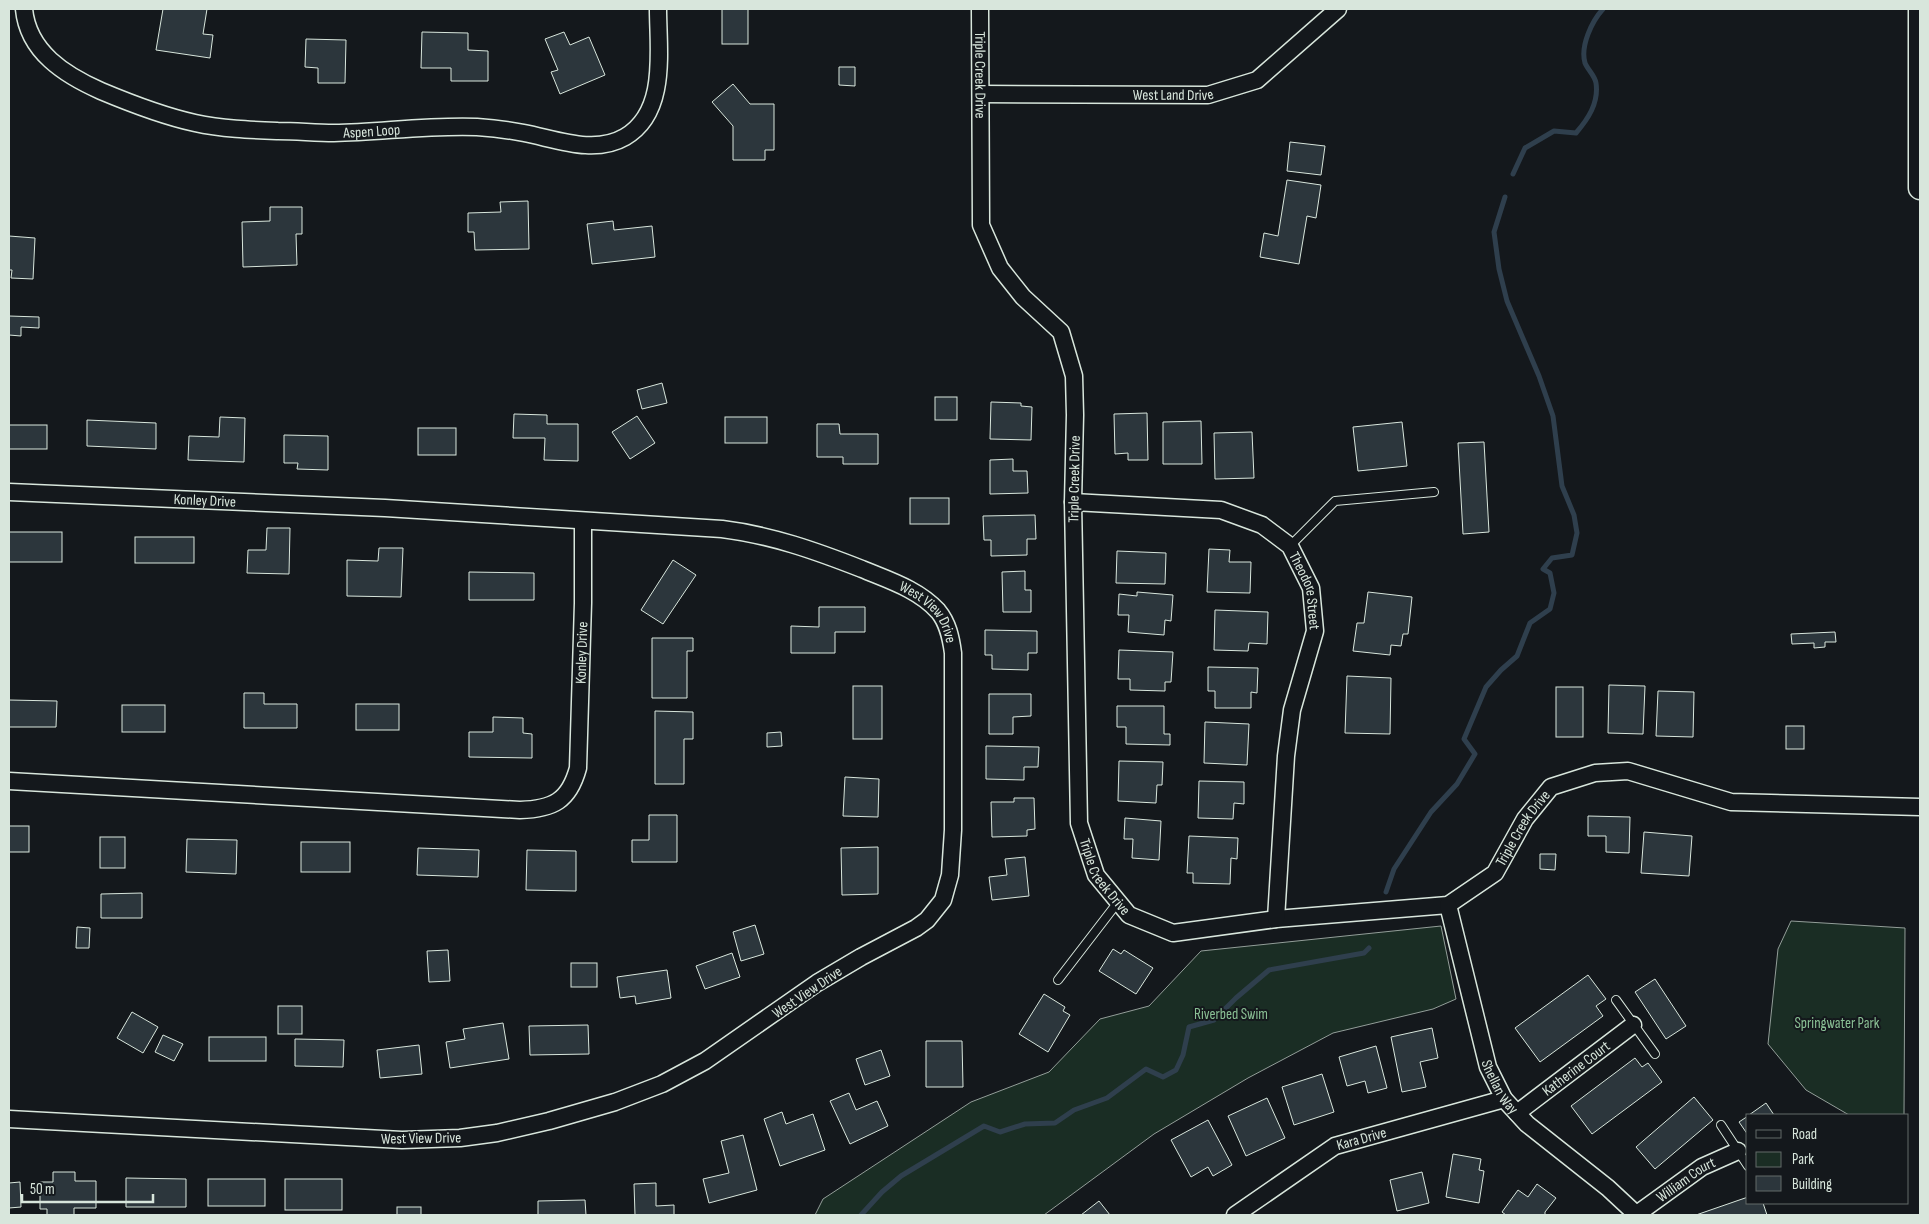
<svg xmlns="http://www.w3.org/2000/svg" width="1929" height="1224" viewBox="0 0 1929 1224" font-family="'Sofia Sans Condensed',sans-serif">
  <rect width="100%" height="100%" fill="#14181c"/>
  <g fill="#1a2d24" stroke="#939e99">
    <polygon points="1791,921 1905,928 1904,1115 1849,1115 1806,1090 1768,1044 1778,949"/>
    <polygon points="1441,926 1456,999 1433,1009 1333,1033 1248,1078 1154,1134 1044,1215 815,1215 823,1199 971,1102 1049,1072 1100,1019 1149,1006 1201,951"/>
  </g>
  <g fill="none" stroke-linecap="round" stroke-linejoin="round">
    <g stroke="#2f3f4d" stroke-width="5">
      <path d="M1513,174L1525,148L1554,131L1576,133C1588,119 1599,103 1596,83C1595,76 1588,70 1585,63C1580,46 1592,21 1603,9"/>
      <polyline points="1386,892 1394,869 1431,812 1457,784 1475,754 1464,739 1486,687 1501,670 1517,656 1530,623 1550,609 1554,593 1550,573 1543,569 1552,558 1572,555 1577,533 1574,515 1562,486 1553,416 1539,376 1507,301 1499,269 1494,232 1505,197"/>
      <polyline points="861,1215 882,1192 901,1176 984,1126 1000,1132 1025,1124 1055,1123 1074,1110 1107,1098 1146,1069 1163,1077 1176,1070 1183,1055 1189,1027 1214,1020 1236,998 1269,970 1364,953 1369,948"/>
    </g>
  </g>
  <g fill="#2c363c" stroke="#d8e6dc">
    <polygon points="163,9 207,9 203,34 213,35 210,58 156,50"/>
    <rect x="722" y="9" width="26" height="35"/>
    <polygon points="422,32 468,33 468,50 488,51 488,81 451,81 451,68 421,68"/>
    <polygon points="564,32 570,45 589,37 605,75 560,94 551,72 558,70 545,39"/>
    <polygon points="306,39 346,40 345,83 318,83 318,68 305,67"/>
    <polygon points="839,67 855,67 855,86 839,85"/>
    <polygon points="733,84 750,104 774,104 774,150 765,150 765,160 733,160 733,126 712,102"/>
    <polygon points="1290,142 1325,146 1321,175 1287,171"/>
    <polygon points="1287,180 1321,185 1316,218 1307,216 1299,264 1260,257 1264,233 1278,236"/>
    <polygon points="528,201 529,249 475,250 474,232 468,232 468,213 501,212 500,202"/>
    <polygon points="270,207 302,207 302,234 296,234 297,265 243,267 242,222 270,221"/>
    <polygon points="613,221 614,230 652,226 655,257 592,264 587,224"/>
    <polygon points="9,236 35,238 33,279 11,278 12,270 9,270"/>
    <polygon points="9,316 39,317 39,328 21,327 21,336 9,335"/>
    <polygon points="662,383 667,403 642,409 637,390"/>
    <rect x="935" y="397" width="22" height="23"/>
    <polygon points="991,402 1021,403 1021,406 1032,407 1031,440 990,439"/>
    <polygon points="1147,413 1148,460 1128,460 1128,453 1115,454 1114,414"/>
    <polygon points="514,414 547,415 547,424 578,424 578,461 544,460 545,438 513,438"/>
    <polygon points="637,416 655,443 630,459 612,432"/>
    <polygon points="220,417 245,418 244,462 188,460 189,436 219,437"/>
    <rect x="725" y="417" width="42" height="26"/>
    <polygon points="87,420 156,423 156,449 87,446"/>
    <polygon points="1201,421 1202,464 1163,464 1163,422"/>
    <polygon points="1402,422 1407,466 1358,471 1353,427"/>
    <polygon points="817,424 839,424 840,434 878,434 878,464 843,464 843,457 817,457"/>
    <rect x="9" y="425" width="38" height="24"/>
    <rect x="418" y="428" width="38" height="27"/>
    <polygon points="1252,432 1254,478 1215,479 1214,433"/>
    <polygon points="284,435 328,436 328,470 297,469 298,463 284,463"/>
    <polygon points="1484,442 1489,532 1463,534 1458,443"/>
    <polygon points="1013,459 1013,471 1027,471 1028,493 990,494 990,460"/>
    <rect x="910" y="498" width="39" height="26"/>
    <polygon points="1035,515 1036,539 1027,539 1027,555 991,556 991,540 984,540 983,516"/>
    <polygon points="267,528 290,528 289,574 247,573 248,550 266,550"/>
    <rect x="9" y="532" width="53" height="30"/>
    <rect x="135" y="537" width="59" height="26"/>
    <polygon points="379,548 403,548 401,597 347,596 347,560 378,561"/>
    <polygon points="1209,549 1230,550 1229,562 1251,562 1250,593 1207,592"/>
    <polygon points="1117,551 1166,553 1165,584 1116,583"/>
    <polygon points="673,560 696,575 663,624 641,610"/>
    <polygon points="1025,571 1025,590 1031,590 1031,612 1003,612 1002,572"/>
    <polygon points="469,572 534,573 534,600 469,600"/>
    <polygon points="1137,592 1173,595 1171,621 1165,620 1164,635 1128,632 1129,615 1118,615 1119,594 1137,596"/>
    <polygon points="1368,592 1412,597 1408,634 1403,634 1401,646 1391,645 1390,655 1353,651 1357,623 1364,623"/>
    <polygon points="819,607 865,607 865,632 835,632 835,653 791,653 791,626 819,627"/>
    <polygon points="1215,610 1268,612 1267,644 1249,643 1248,651 1214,650"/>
    <polygon points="985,630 1037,631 1037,653 1028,653 1028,670 992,669 992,655 985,655"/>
    <polygon points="1835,632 1836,642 1825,642 1825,647 1814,648 1814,643 1792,644 1791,634"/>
    <polygon points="652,638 693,638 693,651 687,651 687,698 652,698"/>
    <polygon points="1119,650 1173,652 1171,682 1165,682 1165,691 1130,690 1130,679 1118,679"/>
    <polygon points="1208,667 1258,668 1257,693 1251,692 1251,708 1215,708 1215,691 1208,691"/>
    <polygon points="1347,676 1391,678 1390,734 1345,733"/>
    <polygon points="1609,685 1645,686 1643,734 1608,733"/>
    <rect x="853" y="686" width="29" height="53"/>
    <rect x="1556" y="687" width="27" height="50"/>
    <polygon points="1658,691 1694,692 1693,737 1656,736"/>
    <polygon points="244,693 264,693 264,704 297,704 297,728 244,728"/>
    <polygon points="989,694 1031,694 1031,716 1013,717 1013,734 989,734"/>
    <polygon points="9,700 57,701 56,727 9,727"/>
    <rect x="356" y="704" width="43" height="26"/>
    <rect x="122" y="705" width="43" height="27"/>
    <polygon points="1117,706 1164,706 1164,734 1170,734 1170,745 1126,744 1126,727 1117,727"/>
    <polygon points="655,711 693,712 693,739 684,739 684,784 655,784"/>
    <polygon points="493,717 523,718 523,733 532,734 532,758 469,757 469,732 493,732"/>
    <polygon points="1205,722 1249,724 1247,765 1204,763"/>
    <rect x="1786" y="726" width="18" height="23"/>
    <polygon points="781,732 782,746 767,747 767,733"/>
    <polygon points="986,746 1039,747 1038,767 1024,767 1024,780 986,779"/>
    <polygon points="1119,761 1163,762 1162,785 1157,785 1156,803 1118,801"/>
    <polygon points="845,777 879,779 878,817 843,816"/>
    <polygon points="1199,781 1244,782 1244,804 1234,803 1233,819 1198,818"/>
    <polygon points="1014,798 1034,798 1035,829 1027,830 1027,836 992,837 991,802 1014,802"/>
    <polygon points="649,815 677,815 677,862 632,862 632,840 649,840"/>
    <polygon points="1588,816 1630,817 1629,853 1606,852 1606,836 1588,836"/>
    <polygon points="1125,818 1161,821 1159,860 1132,858 1133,839 1124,839"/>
    <rect x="9" y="826" width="20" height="26"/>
    <polygon points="1644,832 1692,836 1689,876 1641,873"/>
    <polygon points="1189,836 1238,838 1237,859 1231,858 1230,884 1193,883 1193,873 1187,873"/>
    <rect x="100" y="837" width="25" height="31"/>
    <polygon points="187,839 237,840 236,874 186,872"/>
    <rect x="301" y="842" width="49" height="30"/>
    <polygon points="878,847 878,894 842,895 841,848"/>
    <polygon points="418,848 479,850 478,877 417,875"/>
    <polygon points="527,850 576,851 576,891 526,890"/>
    <polygon points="1540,854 1556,854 1555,870 1540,869"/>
    <polygon points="1025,857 1029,896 992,900 989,877 1007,875 1005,859"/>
    <polygon points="142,893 142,918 101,918 101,894"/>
    <polygon points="755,925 764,954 741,961 733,932"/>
    <polygon points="77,927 90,928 89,948 76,948"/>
    <polygon points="1113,949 1121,954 1124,950 1153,968 1136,994 1099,971"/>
    <polygon points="448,950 450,981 429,982 427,951"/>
    <polygon points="732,953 740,977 705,989 696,966"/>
    <rect x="571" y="963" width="26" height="24"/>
    <polygon points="667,970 671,998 636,1004 635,996 620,998 617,977"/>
    <polygon points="1588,975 1606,999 1596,1006 1603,1016 1540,1062 1515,1028"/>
    <polygon points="1655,979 1686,1026 1666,1039 1635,992"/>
    <polygon points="1044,994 1065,1007 1063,1011 1070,1015 1048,1052 1019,1034"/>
    <rect x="278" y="1006" width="24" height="28"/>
    <polygon points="132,1012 158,1027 143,1053 117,1038"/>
    <polygon points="503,1023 509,1059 450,1068 446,1042 465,1039 463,1029"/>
    <polygon points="588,1025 589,1054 530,1055 529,1026"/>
    <polygon points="1432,1028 1438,1058 1420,1062 1426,1087 1402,1092 1391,1037"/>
    <polygon points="163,1035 183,1044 174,1061 155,1052"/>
    <rect x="209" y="1037" width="57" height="24"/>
    <polygon points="295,1039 344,1040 343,1067 295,1066"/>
    <polygon points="926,1041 962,1041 963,1087 926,1087"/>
    <polygon points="419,1045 422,1074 380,1078 377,1050"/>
    <polygon points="1376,1046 1387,1088 1368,1093 1365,1081 1347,1086 1339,1057"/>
    <polygon points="881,1050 890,1076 865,1085 856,1059"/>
    <polygon points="1635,1058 1642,1067 1648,1063 1662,1082 1592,1134 1571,1106"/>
    <polygon points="1322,1074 1334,1112 1294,1125 1282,1087"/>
    <polygon points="849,1093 856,1110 877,1101 888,1126 850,1144 830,1101"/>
    <polygon points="1694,1097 1713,1120 1655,1169 1636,1147"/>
    <polygon points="1267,1098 1285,1138 1246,1156 1228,1116"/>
    <polygon points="1766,1103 1774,1115 1749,1115"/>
    <polygon points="782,1112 786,1124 813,1114 825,1150 780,1166 764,1119"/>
    <polygon points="1748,1116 1748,1135 1739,1122"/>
    <polygon points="1208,1120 1232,1165 1213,1176 1208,1167 1191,1177 1171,1140"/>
    <polygon points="743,1135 757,1190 709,1203 703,1179 729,1173 721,1141"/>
    <polygon points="1453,1154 1481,1159 1479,1170 1484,1171 1479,1203 1446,1197"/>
    <polygon points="53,1172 75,1172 75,1181 96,1181 96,1208 74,1208 74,1215 47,1215 47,1209 40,1209 40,1182 53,1182"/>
    <polygon points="1422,1172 1429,1203 1397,1211 1390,1180"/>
    <polygon points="126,1178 186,1179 186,1207 126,1207"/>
    <rect x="208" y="1179" width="57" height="27"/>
    <rect x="285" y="1179" width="57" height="31"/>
    <polygon points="20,1182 21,1207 9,1208 9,1183"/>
    <polygon points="656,1183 656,1206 674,1205 674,1215 635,1215 634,1184"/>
    <polygon points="1537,1184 1556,1198 1545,1212 1545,1215 1506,1215 1502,1212 1518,1190 1528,1197"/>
    <polygon points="1748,1197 1748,1203 1763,1203 1767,1215 1696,1215"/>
    <polygon points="585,1200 586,1215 538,1215 538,1201"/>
    <polygon points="1099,1201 1110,1215 1081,1215"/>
    <rect x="397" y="1207" width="24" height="8"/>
  </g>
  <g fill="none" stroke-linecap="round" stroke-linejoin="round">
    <defs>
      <g id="lane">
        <polyline points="1290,546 1335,501 1434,492"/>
        <polyline points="1058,980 1118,902"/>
        <polyline points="1616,1000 1655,1054"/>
        <polyline points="1721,1125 1748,1166"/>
      </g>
      <g id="street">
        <path id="s1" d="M24,9C28,52 65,75 101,91C132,104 163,116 195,123C222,129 251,130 278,131C297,131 315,133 334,133C382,132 429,125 477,127C492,128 509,130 524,133C556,139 594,155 625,137C668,112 658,50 658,9"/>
        <path id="s2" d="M980,9L981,225L1000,268L1023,297L1061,332L1074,376L1075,415L1073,502L1079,823L1096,875L1129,915L1173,933L1276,919L1448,905L1495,873L1525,819L1551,787L1595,773L1628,771L1731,802L1920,807"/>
        <path id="s3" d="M981,94L1208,95L1257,80L1338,9"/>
        <path id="s4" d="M9,492L385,508L722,529C771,535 816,551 862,569C888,580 918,589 938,611C948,623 951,638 953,653V830L950,875L943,900L927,920L916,928L861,957L817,983L705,1061L662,1084L615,1102L549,1121L497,1133L460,1138L402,1140L9,1119"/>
        <path id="s5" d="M1073,502L1221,510L1262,525L1290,546L1311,588L1315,631L1292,710L1286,756L1276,919"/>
        <path id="s6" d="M9,781L520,810C553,809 569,801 578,768L583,603V521"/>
        <path id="s7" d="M1448,905L1488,1067L1504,1099L1527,1124L1608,1188L1637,1215"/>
        <path id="s8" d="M1517,1113L1633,1025"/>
        <path id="s9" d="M1637,1214L1702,1167L1738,1151"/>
        <path id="s10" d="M1235,1215L1335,1146L1504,1099"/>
      </g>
      <polyline id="secondary" points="1920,9 1920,188"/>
    </defs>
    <use href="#lane" stroke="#d8e6dc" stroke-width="10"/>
    <use href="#street" stroke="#d8e6dc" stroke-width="19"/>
    <use href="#secondary" stroke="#d8e6dc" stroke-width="25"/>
    <use href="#lane" stroke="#14181c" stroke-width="8"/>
    <use href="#street" stroke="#14181c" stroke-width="16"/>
    <use href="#secondary" stroke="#14181c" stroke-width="22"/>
  </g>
  <g text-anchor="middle" stroke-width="4" stroke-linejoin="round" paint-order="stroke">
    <g font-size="15" fill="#d8e6dc" stroke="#14181c">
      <text dy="5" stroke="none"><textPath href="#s2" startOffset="66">Triple Creek Drive</textPath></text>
      <text dy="5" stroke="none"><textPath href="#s3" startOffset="192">West Land Drive</textPath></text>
      <text dy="5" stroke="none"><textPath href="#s1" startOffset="395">Aspen Loop</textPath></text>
      <text transform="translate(1074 479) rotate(-89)" y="5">Triple Creek Drive</text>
      <text dy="5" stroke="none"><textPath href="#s4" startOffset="196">Konley Drive</textPath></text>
      <text dy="5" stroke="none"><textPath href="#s5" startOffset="275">Theodore Street</textPath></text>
      <text dy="5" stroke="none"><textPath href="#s4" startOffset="942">West View Drive</textPath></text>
      <text dy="5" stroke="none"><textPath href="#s6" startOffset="706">Konley Drive</textPath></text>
      <text dy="5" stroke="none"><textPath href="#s2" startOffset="1385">Triple Creek Drive</textPath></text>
      <text dy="5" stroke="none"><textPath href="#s2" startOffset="905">Triple Creek Drive</textPath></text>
      <text transform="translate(807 992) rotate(-34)" y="5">West View Drive</text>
      <text dy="5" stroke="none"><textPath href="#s8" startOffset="74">Katherine Court</textPath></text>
      <text dy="5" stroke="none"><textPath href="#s7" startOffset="190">Shellan Way</textPath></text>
      <text transform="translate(421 1138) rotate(-1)" y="5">West View Drive</text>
      <text dy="5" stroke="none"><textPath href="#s10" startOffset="149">Kara Drive</textPath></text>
      <text dy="5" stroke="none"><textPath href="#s9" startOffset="60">William Court</textPath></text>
    </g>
    <g font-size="15" fill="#8ac095" stroke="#14181c">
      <text x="1231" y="1019">Riverbed Swim</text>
      <text x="1837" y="1028">Springwater Park</text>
    </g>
  </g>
  <rect width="1929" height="1224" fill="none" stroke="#d8e6dc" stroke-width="20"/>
  <rect x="1746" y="1114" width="162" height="90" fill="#14181c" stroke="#626a69"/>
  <rect x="1756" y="1130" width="25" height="8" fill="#14181c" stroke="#626a69"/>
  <text x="1792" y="1139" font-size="15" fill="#d8e6dc">Road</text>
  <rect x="1756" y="1152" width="25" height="15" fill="#1a2d24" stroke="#626a69"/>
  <text x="1792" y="1164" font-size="15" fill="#d8e6dc">Park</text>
  <rect x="1756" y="1176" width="25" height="15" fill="#2c363c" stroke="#626a69"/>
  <text x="1792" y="1189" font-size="15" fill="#d8e6dc">Building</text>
  <path d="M22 1194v8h131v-8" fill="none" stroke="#d8e6dc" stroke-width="2.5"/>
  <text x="30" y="1194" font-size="15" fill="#d8e6dc" stroke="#14181c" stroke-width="4" paint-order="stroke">50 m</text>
</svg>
